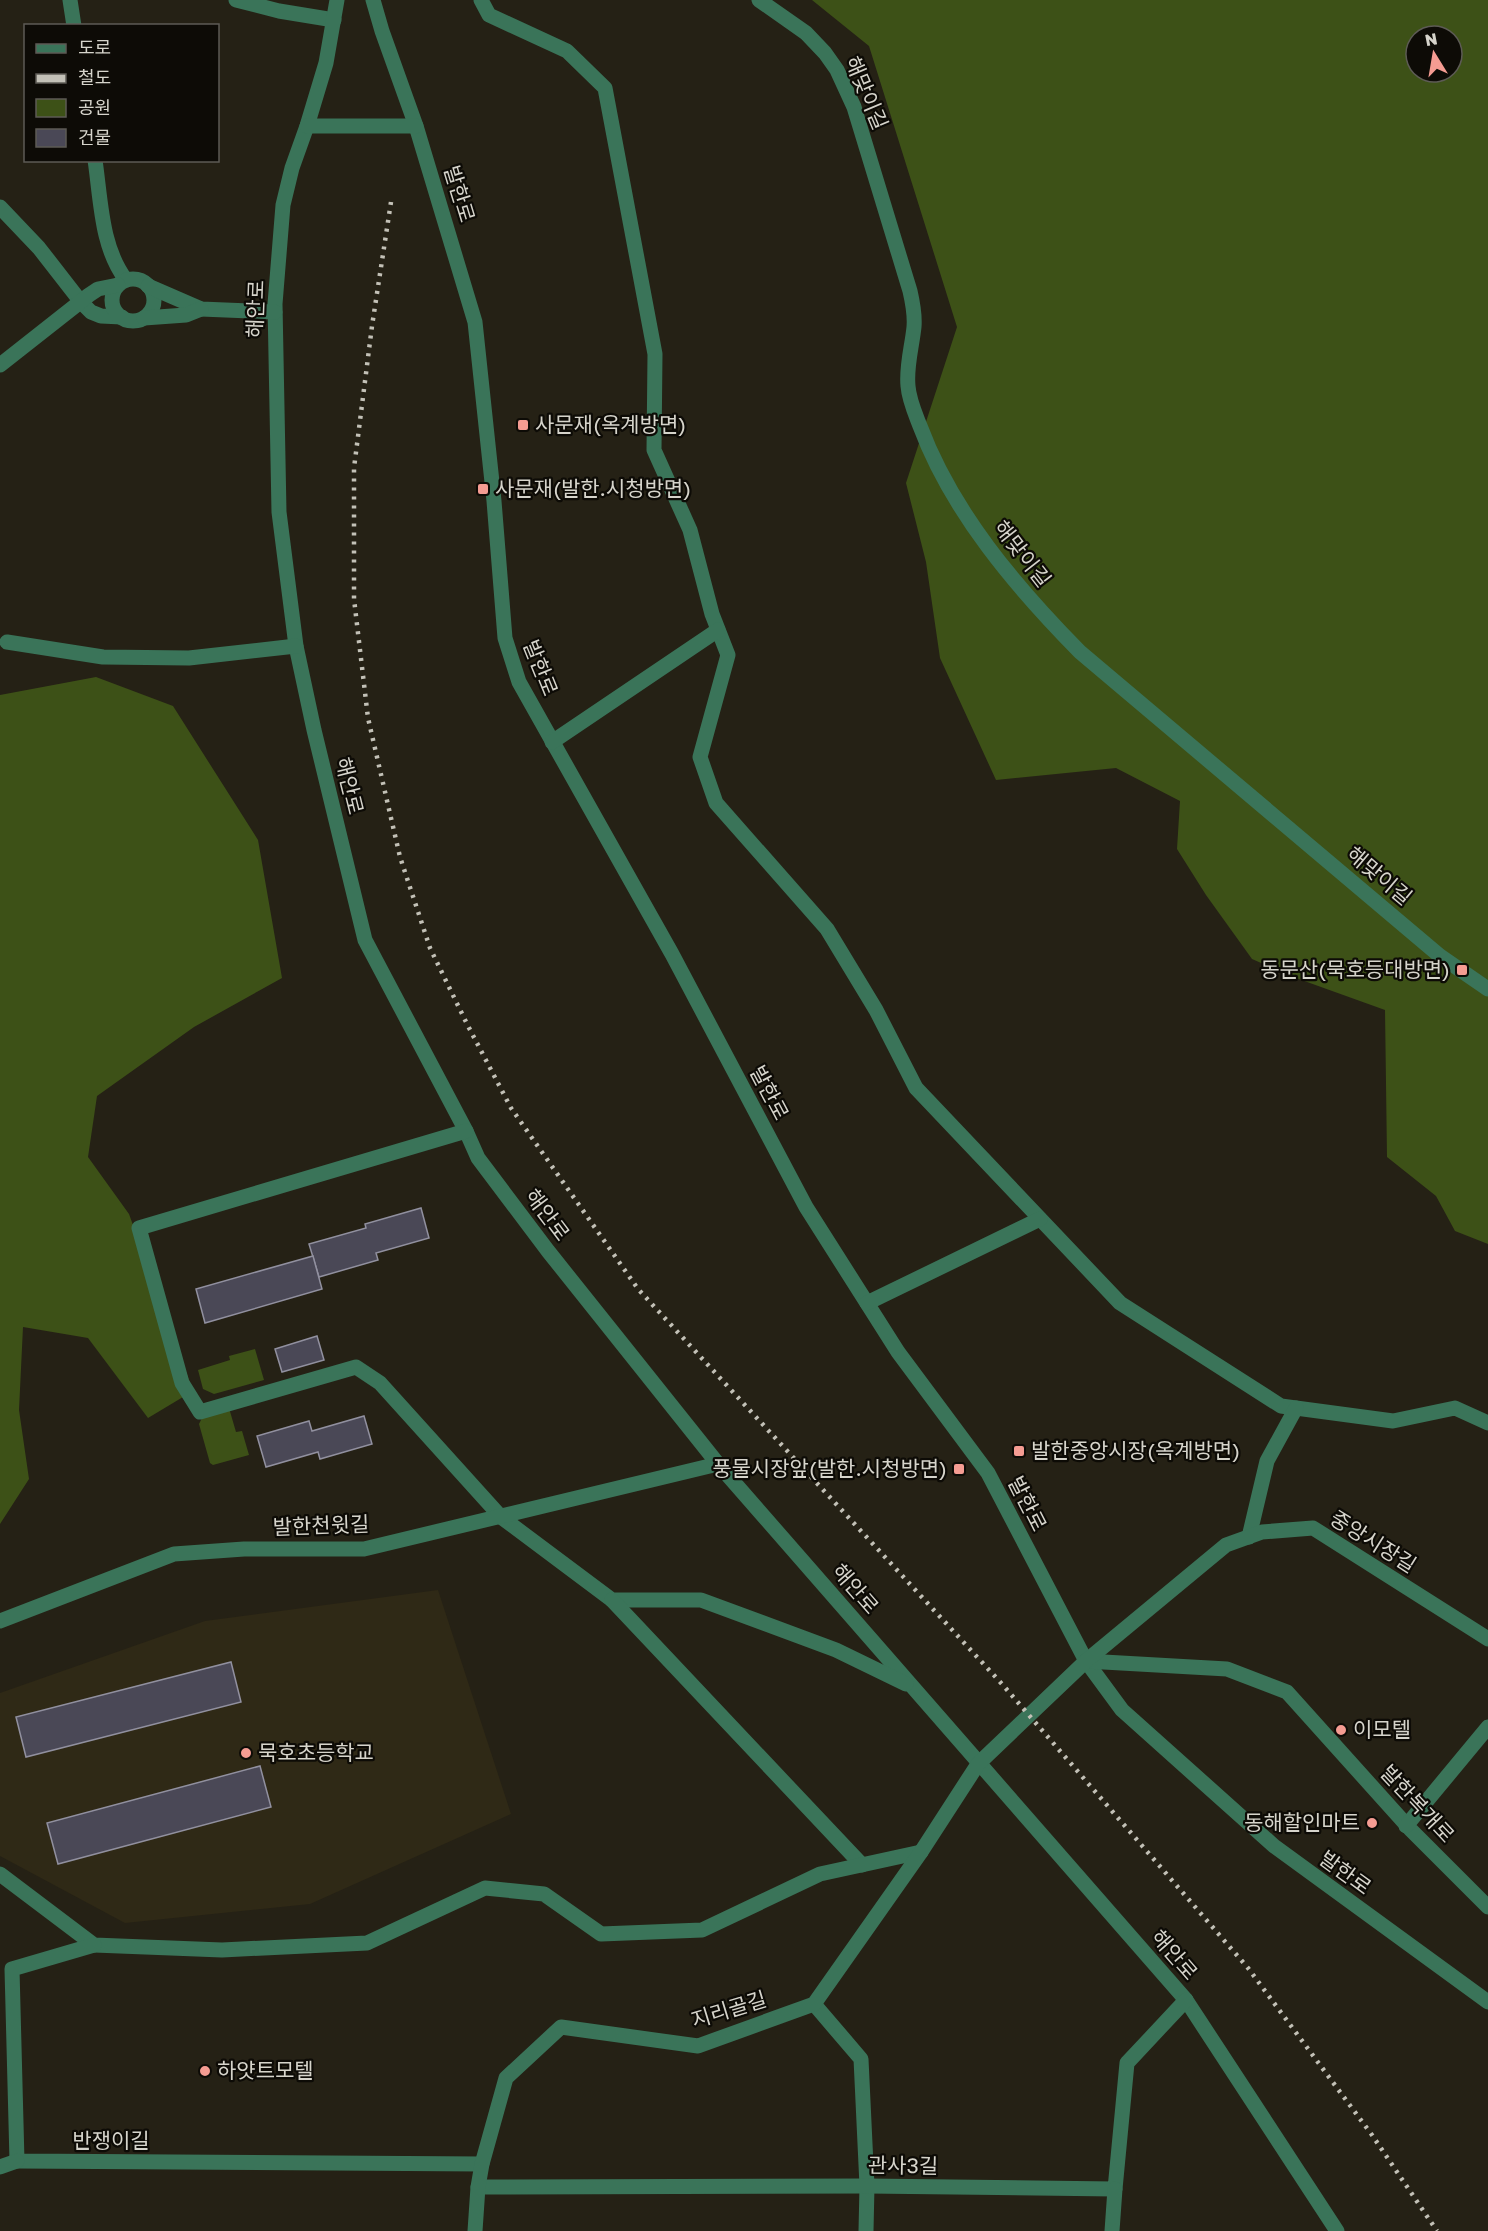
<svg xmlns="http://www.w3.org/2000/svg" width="1488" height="2231" viewBox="0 0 1488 2231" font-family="'Golos Text','Noto Sans KR',sans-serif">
  <rect width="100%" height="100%" fill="#252115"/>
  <polygon fill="#2f2916" points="438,1590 511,1814 310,1904 125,1923 0,1856 0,1693 205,1621"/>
  <g fill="#3d5117" fill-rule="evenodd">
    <path d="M812,0H1488V1244L1455,1231L1436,1196L1387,1157L1385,1010L1296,978L1252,959L1206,895L1177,849L1180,801L1116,768L996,780L940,658L926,562L906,483L957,327L869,46ZM1416,36H1452V72H1416Z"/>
    <polygon points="96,677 173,706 258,840 282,978 194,1027 97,1096 88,1157 129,1214 193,1391 148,1418 88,1338 23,1327 19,1410 29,1479 0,1524 0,695"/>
    <polygon points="255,1349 264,1380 214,1394 203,1389 198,1370 230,1360 229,1356"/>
    <polygon points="229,1408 236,1432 242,1431 249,1455 213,1465 210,1463 199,1424 203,1416"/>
  </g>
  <g fill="#4a4856" stroke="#91909f" stroke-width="1.5">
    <polygon points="421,1208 429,1238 376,1253 378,1260 319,1277 309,1244 366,1228 365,1224"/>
    <polygon points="313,1256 322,1289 205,1323 196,1289"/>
    <polygon points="317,1336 324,1360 282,1372 275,1349"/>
    <polygon points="364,1416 372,1444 320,1459 318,1452 266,1467 257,1436 309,1421 312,1431"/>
    <polygon points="231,1662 241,1702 26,1757 16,1717"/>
    <polygon points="260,1766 271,1807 58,1864 47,1823"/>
  </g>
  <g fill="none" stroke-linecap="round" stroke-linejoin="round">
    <g stroke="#3a7459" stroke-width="15">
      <polyline points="70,0 74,26"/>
      <polyline points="236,0 279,11 334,20"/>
      <polyline points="337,0 326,63 307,126 292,168 283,205 275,304 279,512 296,646 314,730 365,940 466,1131 478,1158 548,1251 718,1464 1186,2000 1337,2231"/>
      <polyline points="373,0 382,31 416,126 475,322 494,501 505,638 519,682 672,954 806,1207 898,1352 988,1473 1086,1661 1122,1710 1274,1846 1488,2002"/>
      <polyline points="481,0 489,15 567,51 605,88 655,354 654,450 690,530 712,614 728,655 700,757 716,803 827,929 876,1010 916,1088 1120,1303 1281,1406 1393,1421 1455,1408 1488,1423"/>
      <path d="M759,0L806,33L825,53L837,70L854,107L910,291C913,304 915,315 914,327C912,347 906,366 908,386C909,400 915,413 920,426C952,512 1016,587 1080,652L1440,956L1488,989"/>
      <polyline points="307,126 416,126"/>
      <path d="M95,160C101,201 101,247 126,280"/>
      <polyline points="0,207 39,248 81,302 91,312 101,316 122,317"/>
      <circle cx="133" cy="300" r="21"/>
      <polyline points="148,286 201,309 275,312"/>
      <polyline points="144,318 186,315 201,309"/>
      <polyline points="0,365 89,295 98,289 118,285"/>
      <polyline points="7,642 103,657 189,658 296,646"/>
      <polyline points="552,742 718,630"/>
      <polyline points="466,1131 139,1228 182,1383 200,1412 356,1367 380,1383 501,1517 612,1600 701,1600 836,1650 906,1684"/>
      <polyline points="867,1303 1040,1219"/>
      <polyline points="1249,1537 1267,1461 1296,1408"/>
      <polyline points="612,1600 862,1865"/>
      <polyline points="0,1621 174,1554 244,1549 364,1549 718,1464"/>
      <polyline points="1086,1661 1227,1669 1287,1692 1411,1830 1488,1907"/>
      <polyline points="1406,1826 1488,1727"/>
      <polyline points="0,1874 94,1945 222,1950 367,1943 485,1888 544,1894 601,1934 702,1930 820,1874 921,1852"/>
      <polyline points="94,1945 12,1969 17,2161 482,2164"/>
      <polyline points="814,2004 861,2059 867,2186 866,2231"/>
      <polyline points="0,2167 17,2161"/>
      <polyline points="478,2187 867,2186 1115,2189 1127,2063 1186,2000"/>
      <polyline points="475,2231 478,2187 482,2164 506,2078 561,2027 698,2046 814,2004 921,1852 978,1764 1086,1661 1226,1545 1262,1532 1313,1528 1488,1639"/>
      <polyline points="1112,2231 1115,2189"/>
    </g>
    <polyline stroke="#c3c1b7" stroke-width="4.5" stroke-dasharray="3 6" stroke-linecap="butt" points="391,202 372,326 354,468 354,599 368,718 400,857 430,948 467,1024 511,1108 638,1289 1002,1684 1248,1968 1372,2135 1437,2231"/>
  </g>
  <g fill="#f59c92" stroke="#0d0b06" stroke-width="2">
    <rect x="517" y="419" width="12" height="12" rx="3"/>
    <rect x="477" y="483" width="12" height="12" rx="3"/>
    <rect x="1456" y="964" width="12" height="12" rx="3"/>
    <rect x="1013" y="1445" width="12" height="12" rx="3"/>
    <rect x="953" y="1463" width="12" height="12" rx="3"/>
    <circle cx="1341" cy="1730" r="6"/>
    <circle cx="246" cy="1753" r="6"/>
    <circle cx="1372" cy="1823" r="6"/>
    <circle cx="205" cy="2071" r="6"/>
  </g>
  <g text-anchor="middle" stroke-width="4.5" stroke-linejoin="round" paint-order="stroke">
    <g font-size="21" fill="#d6d4cb" stroke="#0d0b06">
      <text transform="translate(866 93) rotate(67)" y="7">해맞이길</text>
      <text transform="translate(459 194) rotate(73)" y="7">발한로</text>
      <text transform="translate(256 309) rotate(-88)" y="7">해안로</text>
      <text transform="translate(1022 554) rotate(52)" y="7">해맞이길</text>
      <text transform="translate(540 668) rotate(68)" y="7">발한로</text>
      <text transform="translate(349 786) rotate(76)" y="7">해안로</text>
      <text transform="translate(1379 876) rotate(40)" y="7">해맞이길</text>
      <text transform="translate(769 1093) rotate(62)" y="7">발한로</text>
      <text transform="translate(547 1215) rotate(53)" y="7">해안로</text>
      <text transform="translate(1027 1504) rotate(63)" y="7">발한로</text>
      <text transform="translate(321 1526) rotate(-2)" y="7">발한천윗길</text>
      <text transform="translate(1373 1542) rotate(32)" y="7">중앙시장길</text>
      <text transform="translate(855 1589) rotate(49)" y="7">해안로</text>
      <text transform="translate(1417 1804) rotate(47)" y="7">발한복개로</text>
      <text transform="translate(1345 1873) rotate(36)" y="7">발한로</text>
      <text transform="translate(1174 1955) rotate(49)" y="7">해안로</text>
      <text transform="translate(729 2010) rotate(-17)" y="7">지리골길</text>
      <text x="111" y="2148">반쟁이길</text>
      <text transform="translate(903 2166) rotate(1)" y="7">관사3길</text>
    </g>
    <g font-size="21" fill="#d6d4cb" stroke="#0d0b06" text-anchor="start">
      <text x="535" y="432">사문재(옥계방면)</text>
      <text x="495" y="496">사문재(발한.시청방면)</text>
      <text x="1450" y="977" text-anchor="end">동문산(묵호등대방면)</text>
      <text x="1031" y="1458">발한중앙시장(옥계방면)</text>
      <text x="947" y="1476" text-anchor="end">풍물시장앞(발한.시청방면)</text>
      <text x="1353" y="1737">이모텔</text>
      <text x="258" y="1760">묵호초등학교</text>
      <text x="1360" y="1830" text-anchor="end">동해할인마트</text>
      <text x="217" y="2078">하얏트모텔</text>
    </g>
  </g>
  <rect x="24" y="24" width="195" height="138" fill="#0d0b06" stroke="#5d5b55" stroke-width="1.5"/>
  <rect x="36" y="44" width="30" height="9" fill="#3a7459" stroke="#5d5b55" stroke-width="1.5"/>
  <text x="78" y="54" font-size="18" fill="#d6d4cb">도로</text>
  <rect x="36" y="74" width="30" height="9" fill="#c3c1b7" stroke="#5d5b55" stroke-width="1.5"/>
  <text x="78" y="84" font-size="18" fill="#d6d4cb">철도</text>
  <rect x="36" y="99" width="30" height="18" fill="#3d5117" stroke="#5d5b55" stroke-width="1.5"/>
  <text x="78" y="114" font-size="18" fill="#d6d4cb">공원</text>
  <rect x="36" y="129" width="30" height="18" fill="#4a4856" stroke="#5d5b55" stroke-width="1.5"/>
  <text x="78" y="144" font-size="18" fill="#d6d4cb">건물</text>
  <g transform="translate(1434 54) rotate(349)"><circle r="28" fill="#0d0b06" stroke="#5d5b55" stroke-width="1.5"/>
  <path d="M0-4.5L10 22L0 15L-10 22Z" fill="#f59c92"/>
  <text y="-9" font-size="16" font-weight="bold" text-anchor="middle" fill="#d6d4cb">N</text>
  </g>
</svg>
